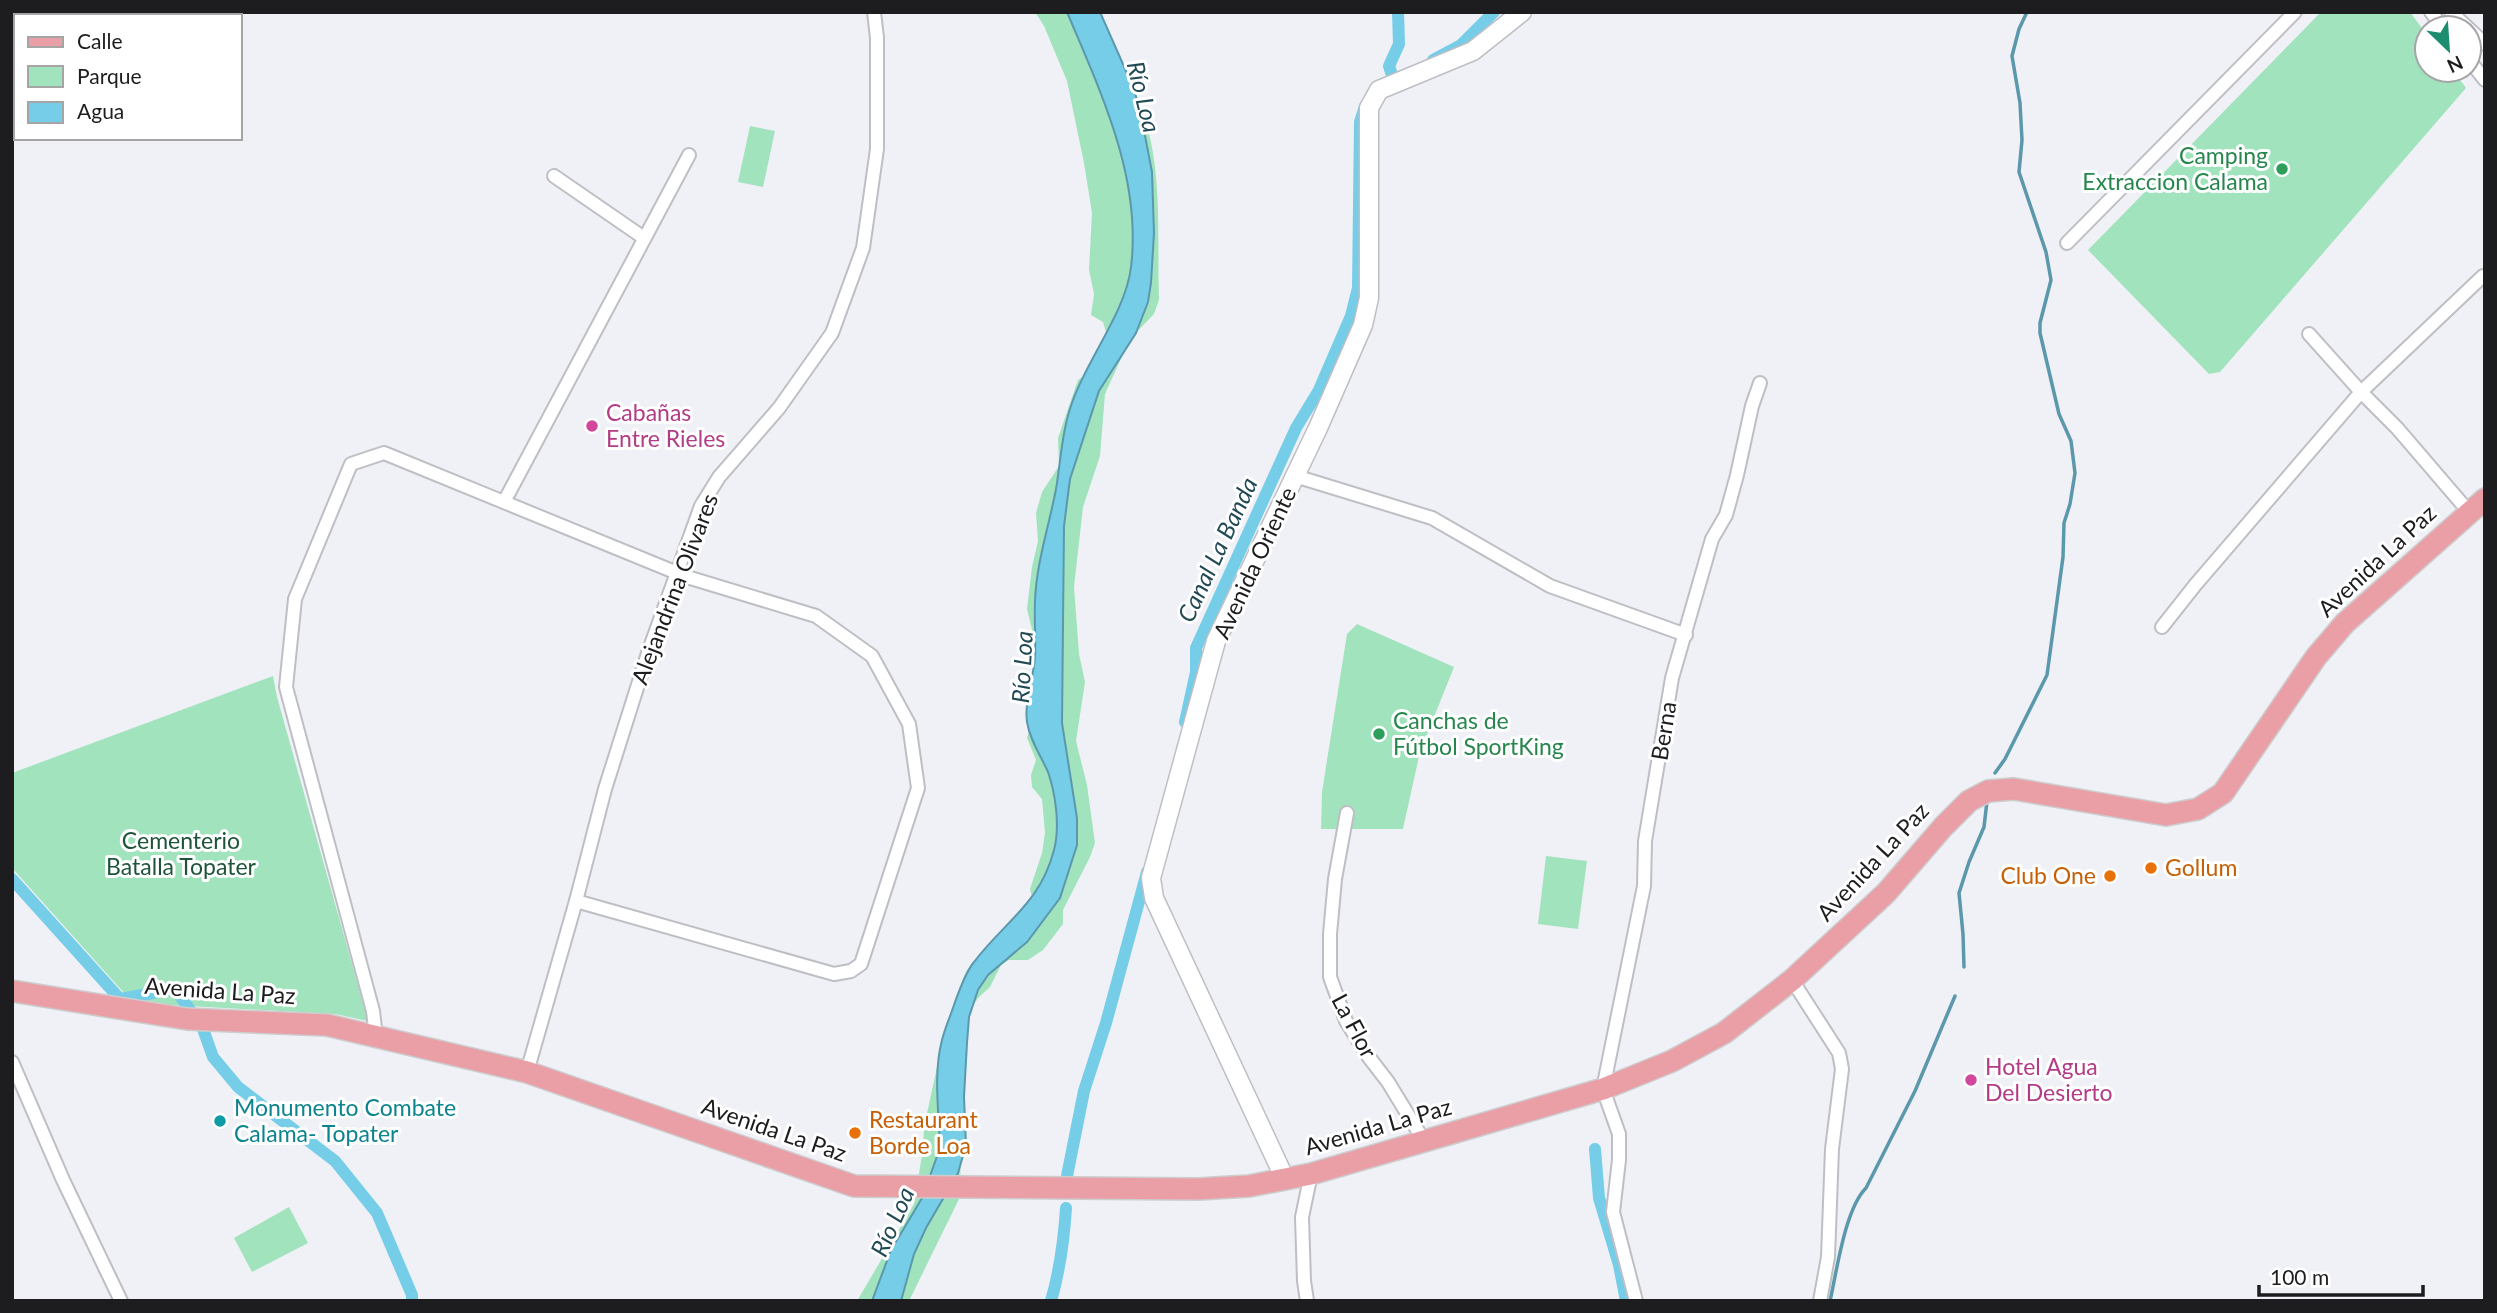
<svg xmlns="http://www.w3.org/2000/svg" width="2497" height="1313" viewBox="0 0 2497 1313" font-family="Lato,sans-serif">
  <rect width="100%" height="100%" fill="#f0f1f6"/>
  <g fill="#a1e3bd">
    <path d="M1035,12H1098L1122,60V72L1139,127L1149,133C1162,187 1157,244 1159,300L1154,314L1130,339L1105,394L1100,456L1083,507L1074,587L1079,654L1085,682L1076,741L1087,785L1095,843L1090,857L1063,910V924L1043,950L1028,960H1009L1001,965L990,987L979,997L957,1027L961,1195L909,1301H857L914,1204L923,1149L924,1127L944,1035L963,995L962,981L967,970L1008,936L1006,926L1011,919L1023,916L1033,901L1030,889L1042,853L1045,833L1042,799L1032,787L1031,775L1036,760L1027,738L1032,722L1035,642L1027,609L1032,567L1038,541L1036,513L1042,492L1059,466L1058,438L1078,380L1089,373L1106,332L1103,322L1091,315L1094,294L1089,270L1092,213L1084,163L1067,81L1044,26Z"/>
    <polygon points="2321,12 2410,12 2427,35 2427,70 2453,70 2466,88 2220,372 2209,374 2088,250"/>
    <polygon points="750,126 775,131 763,187 738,182"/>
    <polygon points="1357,624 1454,667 1420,752 1403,829 1321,829 1322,792 1347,634"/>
    <polygon points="273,676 277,697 368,1021 335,1014 133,1003 12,868 12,773"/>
    <polygon points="1546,856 1587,861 1578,929 1538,924"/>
    <polygon points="289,1207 308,1243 252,1272 234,1238"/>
  </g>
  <path fill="#75cde8" stroke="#5b98ac" stroke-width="2" d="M1067,12H1100L1134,89L1141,115L1152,172L1154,233L1151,283L1148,302L1136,333L1099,391L1070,479L1064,526L1062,723L1077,818V845L1060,898L1027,942L988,975L978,990L969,1017L967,1043L964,1097L966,1145L958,1173L926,1228L914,1254L901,1301H872L891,1250L922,1198L940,1148C939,1113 933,1074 942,1040C945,1028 950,1017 954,1005C959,991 965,973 974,962C1005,921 1040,904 1054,850C1060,827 1056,795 1048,772C1041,756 1030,741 1027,722C1024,702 1034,677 1035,656C1036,638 1034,620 1035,602C1036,564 1049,526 1056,489C1061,459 1062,429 1073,400C1088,358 1126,311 1131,267C1142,178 1101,93 1067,12Z"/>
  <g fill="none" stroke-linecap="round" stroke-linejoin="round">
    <g stroke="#5b98ac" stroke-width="3.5">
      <polyline points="1995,773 2005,759 2047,675 2063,557 2064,523 2070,504 2075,473 2071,441 2059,414 2040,333 2040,323 2051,280 2046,252 2019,172 2022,140 2020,103 2012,56 2019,29 2027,12"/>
      <polyline points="1964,967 1963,934 1959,893 1969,862 1984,827 1987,801"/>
      <path d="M1830,1301C1837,1270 1845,1209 1866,1188L1915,1091L1955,996"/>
    </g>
    <g stroke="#75cde8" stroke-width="12">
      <polyline points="1433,60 1461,45 1494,12"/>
      <polyline points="1392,75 1389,66 1399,44 1398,12"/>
      <polyline points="1185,722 1196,672 1196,648 1296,428 1319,390 1351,316 1358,288 1360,122 1365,106"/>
      <polyline points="12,879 120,999 175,989 190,1010"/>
      <polyline points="203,1029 213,1057 238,1087 335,1161 377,1213 412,1295 412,1301"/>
      <polyline points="1595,1149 1599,1198 1619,1265 1626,1301"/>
      <polyline points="1067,1176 1084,1091 1106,1023 1147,872"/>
      <path d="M1051,1301C1060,1270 1064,1239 1066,1208"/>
    </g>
    <defs>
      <g id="street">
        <polyline points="2431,12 2443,28"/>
        <polyline points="2451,12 2468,28"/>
        <polyline points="2469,29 2485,44"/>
        <polyline points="2469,60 2485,80"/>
        <polyline points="554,176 644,238"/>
        <polyline points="2067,243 2295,12"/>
        <polyline points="2309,334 2361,392 2397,428 2469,512"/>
        <polyline points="1295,476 1432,518 1550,586 1686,635"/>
        <polyline points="504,502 689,155"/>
        <polyline points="2162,627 2196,584 2361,392 2483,276"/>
        <polyline points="1347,813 1335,879 1330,934 1330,977 1346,1021 1368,1056 1388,1082 1424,1141"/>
        <polyline points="1792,980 1839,1053 1842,1069 1832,1149 1828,1257 1820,1301"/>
        <polyline points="376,1037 373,1011 286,687 295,599 351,464 384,453 687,577 816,616 872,656 909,724 918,788 861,964 851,971 834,974 576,901"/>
        <polyline points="12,1062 63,1180 121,1301"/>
        <polyline points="527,1072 576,901 605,789 648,653 701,506 719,477 779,408 832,333 863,248 877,149 877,38 874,12"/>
        <polyline points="1307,1301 1304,1281 1302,1217 1311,1174"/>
        <polyline points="1636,1301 1613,1212 1619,1160 1619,1134 1603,1089 1644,886 1645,841 1672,678 1712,539 1726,515 1737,475 1752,406 1760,383"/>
      </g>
      <polyline id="secondary" points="1285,1179 1154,898 1151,878 1216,641 1318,428 1363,325 1369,298 1369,108 1379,90 1473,51 1522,12"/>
      <polyline id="primary" points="12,991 187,1019 327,1025 527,1072 854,1186 1198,1189 1249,1186 1311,1174 1603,1089 1672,1061 1724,1033 1792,980 1886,893 1943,827 1969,801 1988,791 2014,789 2166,815 2198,809 2223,793 2316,657 2345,623 2485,499"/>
    </defs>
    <use href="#street" stroke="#bebfc5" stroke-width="16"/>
    <use href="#secondary" stroke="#bebfc5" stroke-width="21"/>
    <use href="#primary" stroke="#cdcdce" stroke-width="24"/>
    <use href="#street" stroke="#fff" stroke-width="12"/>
    <use href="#secondary" stroke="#fff" stroke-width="18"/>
    <use href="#primary" stroke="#ea9fa7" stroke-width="21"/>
  </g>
  <g fill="#2e9e5b" stroke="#fff" stroke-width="2.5">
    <circle cx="2282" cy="169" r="7"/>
    <circle cx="1379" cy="734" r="7"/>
  </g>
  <g fill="#d1479c" stroke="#fff" stroke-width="2.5">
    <circle cx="592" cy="426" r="7"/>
    <circle cx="1971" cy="1080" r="7"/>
  </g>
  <g fill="#e8710a" stroke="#fff" stroke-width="2.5">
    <circle cx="2151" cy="868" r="7"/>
    <circle cx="2110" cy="876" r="7"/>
    <circle cx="855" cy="1133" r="7"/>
  </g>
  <circle fill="#0f9aa8" stroke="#fff" stroke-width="2.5" cx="220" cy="1121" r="7"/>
  <g text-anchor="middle" stroke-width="6" stroke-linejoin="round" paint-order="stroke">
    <g font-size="23" fill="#27864d" stroke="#fff" text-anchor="end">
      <text x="2268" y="164">Camping<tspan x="2268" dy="26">Extraccion Calama</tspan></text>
      <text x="1393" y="729" text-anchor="start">Canchas de<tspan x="1393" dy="26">Fútbol SportKing</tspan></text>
    </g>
    <g font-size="23" fill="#b23c85" stroke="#fff" text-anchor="start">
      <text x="606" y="421">Cabañas<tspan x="606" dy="26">Entre Rieles</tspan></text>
      <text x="1985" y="1075">Hotel Agua<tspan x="1985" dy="26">Del Desierto</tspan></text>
    </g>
    <g font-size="23" fill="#1d1d1f" stroke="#fff">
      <text transform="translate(2377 561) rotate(-43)" y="8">Avenida La Paz</text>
      <text transform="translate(1255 563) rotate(-65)" y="8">Avenida Oriente</text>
      <text transform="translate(675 589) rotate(-69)" y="8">Alejandrina Olivares</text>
      <text transform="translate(1664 731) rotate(-81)" y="8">Berna</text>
      <text transform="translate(1873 862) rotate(-47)" y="8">Avenida La Paz</text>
      <text transform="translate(220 991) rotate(4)" y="8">Avenida La Paz</text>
      <text transform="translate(1354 1026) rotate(62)" y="8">La Flor</text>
      <text transform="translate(1378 1127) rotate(-16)" y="8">Avenida La Paz</text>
      <text transform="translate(774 1130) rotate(19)" y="8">Avenida La Paz</text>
    </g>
    <g font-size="23" fill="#1e553a" stroke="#fff">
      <text x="181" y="849">Cementerio<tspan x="181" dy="26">Batalla Topater</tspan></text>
    </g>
    <g font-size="23" fill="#c56008" stroke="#fff" text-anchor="start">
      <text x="2165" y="876">Gollum</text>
      <text x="2096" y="884" text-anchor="end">Club One</text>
      <text x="869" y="1128">Restaurant<tspan x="869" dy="26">Borde Loa</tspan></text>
    </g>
    <g font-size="23" fill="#0d838f" stroke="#fff" text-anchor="start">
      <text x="234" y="1116">Monumento Combate<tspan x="234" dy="26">Calama- Topater</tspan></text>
    </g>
    <g font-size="24" font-style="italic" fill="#224a55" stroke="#fff">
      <text transform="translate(1143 97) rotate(76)" y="8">Río Loa</text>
      <text transform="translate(1218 550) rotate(-65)" y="8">Canal La Banda</text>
      <text transform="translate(1023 667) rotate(-87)" y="8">Río Loa</text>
      <text transform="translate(893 1222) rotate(-66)" y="8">Río Loa</text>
    </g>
  </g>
  <rect width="2497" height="1313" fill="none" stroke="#1d1d1f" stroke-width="28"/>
  <rect x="14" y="14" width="228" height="126" fill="#ffffff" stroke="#a5a5a5" stroke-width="2"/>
  <rect x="28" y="37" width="35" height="10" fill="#ea9fa7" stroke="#a5a5a5" stroke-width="2"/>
  <text x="77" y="49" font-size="21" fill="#1d1d1f">Calle</text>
  <rect x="28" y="66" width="35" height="21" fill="#a1e3bd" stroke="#a5a5a5" stroke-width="2"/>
  <text x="77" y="84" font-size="21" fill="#1d1d1f">Parque</text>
  <rect x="28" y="102" width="35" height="21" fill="#75cde8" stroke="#a5a5a5" stroke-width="2"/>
  <text x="77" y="119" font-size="21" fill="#1d1d1f">Agua</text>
  <g transform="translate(2448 49) rotate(155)"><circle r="33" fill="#ffffff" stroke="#a5a5a5" stroke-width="2"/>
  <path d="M0-5L12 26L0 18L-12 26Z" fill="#1c8d6e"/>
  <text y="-10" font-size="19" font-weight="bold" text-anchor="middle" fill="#1d1d1f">N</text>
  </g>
  <path d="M2259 1285v10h164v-10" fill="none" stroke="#1d1d1f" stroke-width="3.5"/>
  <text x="2270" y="1285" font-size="21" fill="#1d1d1f" stroke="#ffffff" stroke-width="5" paint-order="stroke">100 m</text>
</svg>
